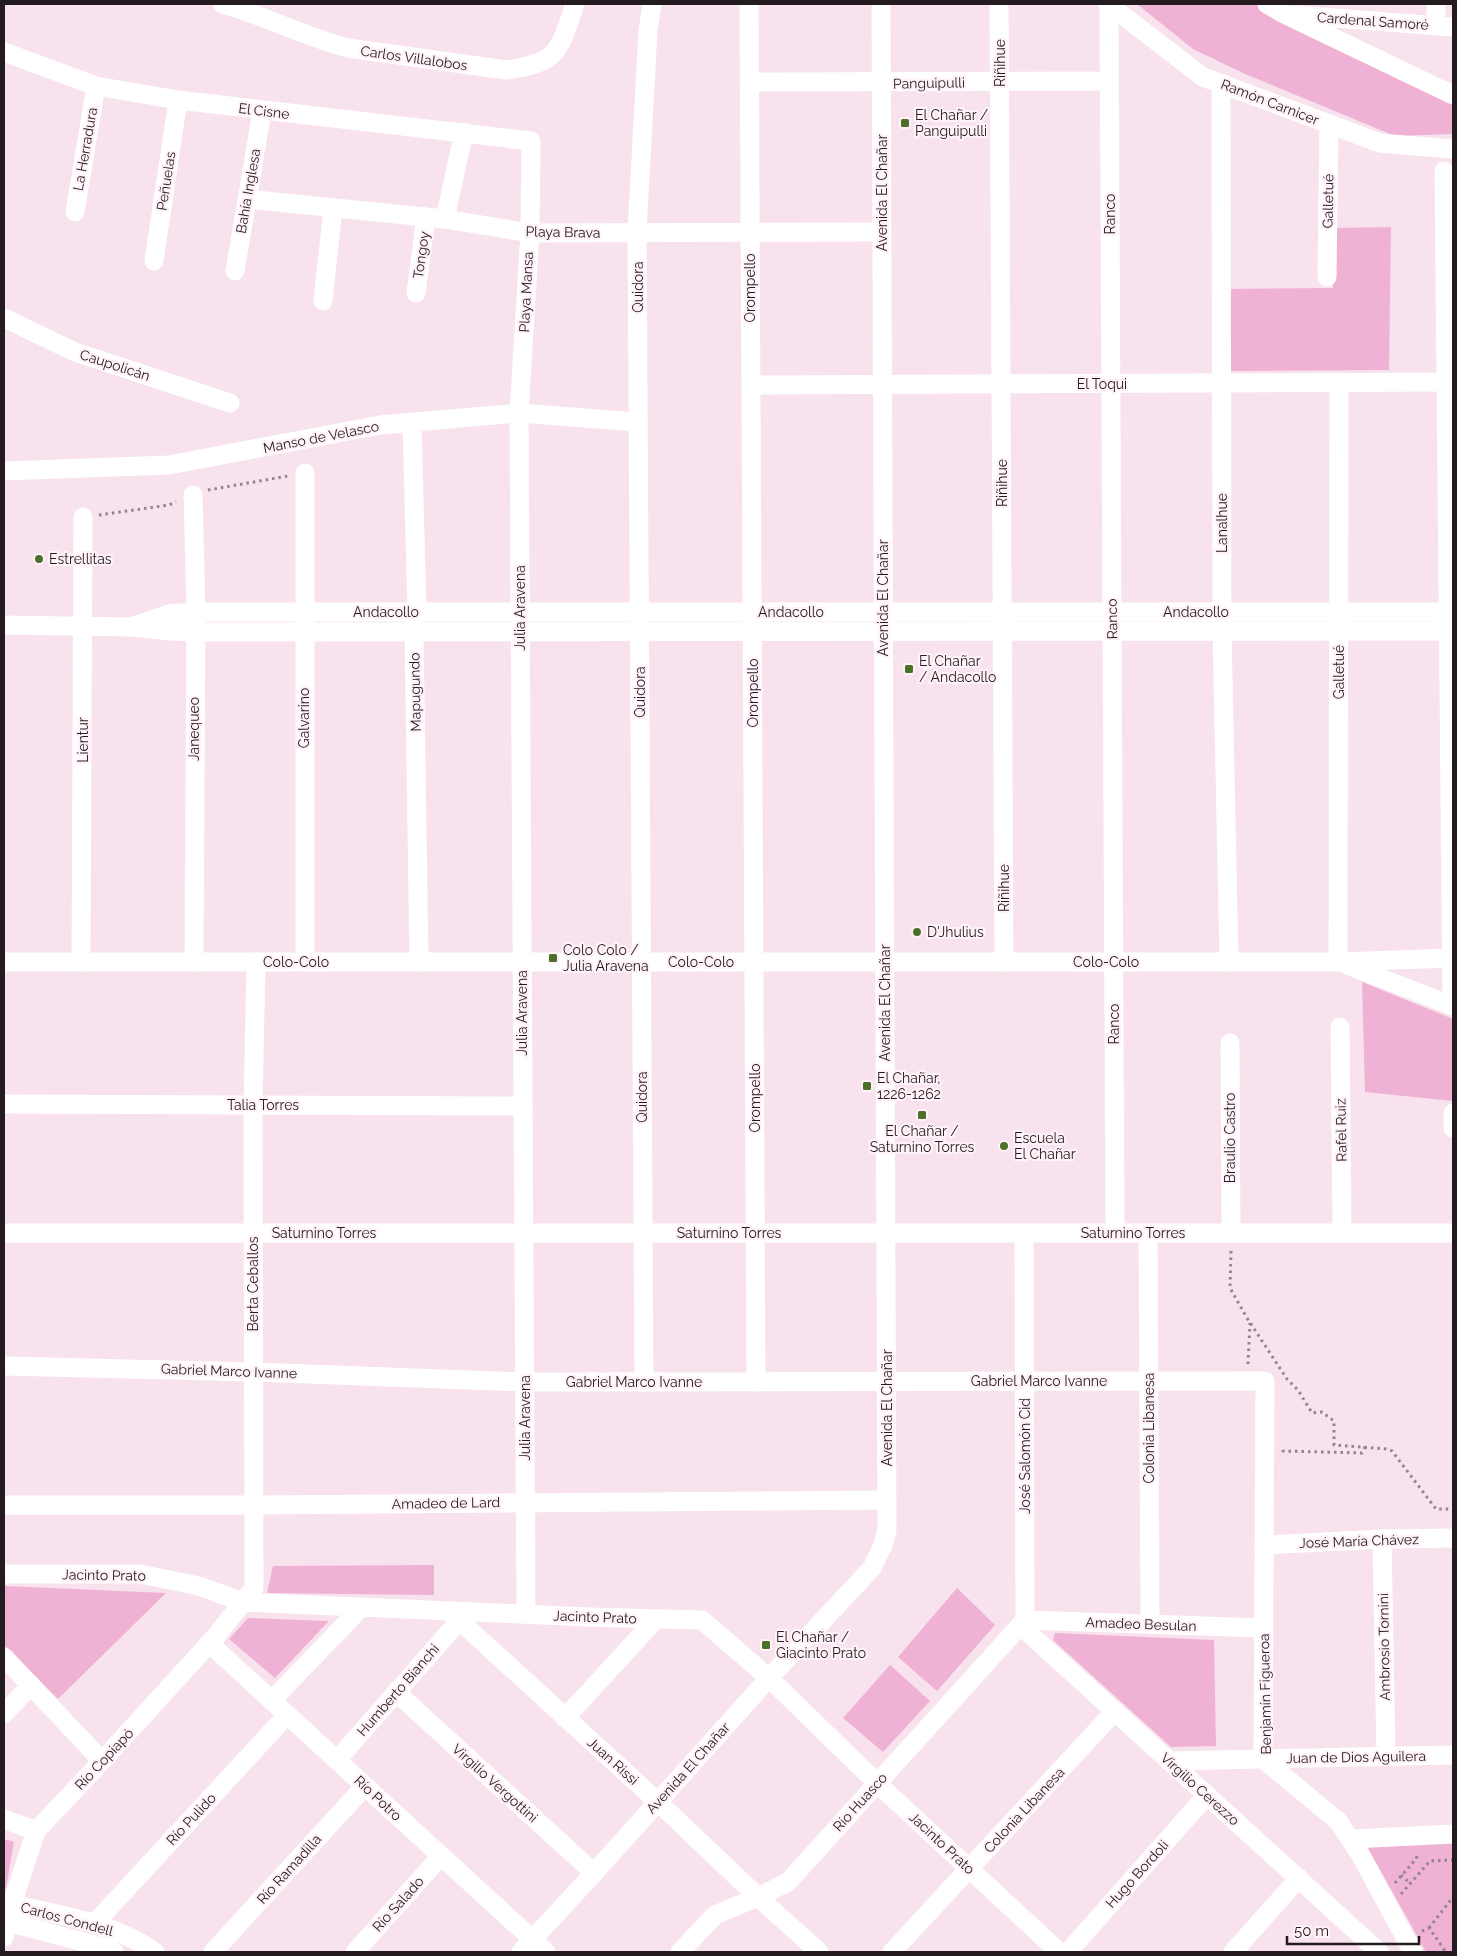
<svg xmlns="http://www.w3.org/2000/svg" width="1457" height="1956" viewBox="0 0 1457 1956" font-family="Raleway,sans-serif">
  <rect width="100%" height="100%" fill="#f7e2ed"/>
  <g fill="#f0b2d4">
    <polygon points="1137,4 1260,4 1453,103 1453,134 1395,136 1243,73 1193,49"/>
    <polygon points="1391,227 1389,370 1229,371 1229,289 1333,288 1333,228"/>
    <polygon points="1362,982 1453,1019 1453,1101 1365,1092"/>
    <polygon points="434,1565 434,1595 267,1593 273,1566"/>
    <polygon points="4,1586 166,1593 58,1699 4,1645"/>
    <polygon points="957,1588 995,1625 937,1691 898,1657"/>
    <polygon points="248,1618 329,1621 275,1678 229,1639"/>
    <polygon points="1055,1633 1214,1640 1216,1746 1171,1747 1053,1640"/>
    <polygon points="890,1665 930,1701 883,1752 843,1718"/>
    <polygon points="4,1839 14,1842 6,1888 4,1888"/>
    <polygon points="1453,1839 1453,1952 1426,1952 1365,1843"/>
  </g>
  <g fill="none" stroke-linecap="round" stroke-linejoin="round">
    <g stroke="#93848c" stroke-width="3" stroke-dasharray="2.5 4" stroke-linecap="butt">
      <polyline points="208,490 288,476"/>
      <polyline points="99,515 169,505 176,502"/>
      <polyline points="1231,1251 1230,1288 1247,1318 1287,1379 1298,1390 1312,1413 1322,1412 1334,1421 1334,1445 1386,1449 1392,1451 1436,1509 1453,1509"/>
      <polyline points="1248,1364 1250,1323"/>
      <polyline points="1283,1450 1283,1451 1362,1453 1365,1447"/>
      <polyline points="1401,1875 1410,1883"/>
      <polyline points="1395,1883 1416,1859 1418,1853"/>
      <polyline points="1401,1894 1430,1861 1453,1860"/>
      <polyline points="1429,1928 1453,1897"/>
      <polyline points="1422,1931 1429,1928 1446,1952"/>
    </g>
    <g stroke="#fff" stroke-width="19">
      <path d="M223,4C266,16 305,37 348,48L506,70C559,63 559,51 575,4"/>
      <polyline points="749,4 756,1382"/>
      <polyline points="999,4 1004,962"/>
      <polyline points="1108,4 1203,77 1380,143 1453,149"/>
      <polyline points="1109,4 1115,1233"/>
      <polyline points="1267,4 1284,14 1453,95"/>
      <polyline points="1295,15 1453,27"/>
      <polyline points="1436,25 1436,4"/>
      <polyline points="4,52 96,86 178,100 531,141 530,233 519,413 526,1614"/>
      <polyline points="749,82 1109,81"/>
      <polyline points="1221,83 1222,631 1229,962"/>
      <polyline points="1444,171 1452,1006"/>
      <polyline points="247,199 445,219 530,233 882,232"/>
      <polyline points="75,212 96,86"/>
      <polyline points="445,219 464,132"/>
      <polyline points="154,261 178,100"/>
      <polyline points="235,271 262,111"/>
      <polyline points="1327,277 1329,124"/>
      <polyline points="416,293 426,217"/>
      <polyline points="323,301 333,208"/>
      <polyline points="4,318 75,352 230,403"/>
      <polyline points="751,385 1453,382"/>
      <polyline points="412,422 417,612 414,632 419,962"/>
      <polyline points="4,471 169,465 380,425 519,413 638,422"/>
      <polyline points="193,495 196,612 194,962"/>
      <polyline points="4,625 131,627 170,631 194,632 1453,631"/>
      <polyline points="134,626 169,614 196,612 1453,612"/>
      <polyline points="4,962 1338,962 1452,958"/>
      <polyline points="81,962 83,517"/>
      <polyline points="305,962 305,473"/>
      <polyline points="1338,962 1339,382"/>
      <polyline points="1347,965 1453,1006"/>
      <polyline points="1340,1027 1342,1233"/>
      <polyline points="1230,1043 1231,1233"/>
      <polyline points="4,1104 523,1106"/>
      <polyline points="1453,1113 1453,1128"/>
      <polyline points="4,1233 1453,1233"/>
      <polyline points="1024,1233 1025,1620"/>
      <polyline points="1148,1233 1150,1624"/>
      <polyline points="4,1366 253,1372 524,1382 1265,1381 1263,1759 1338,1821 1360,1854 1413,1952"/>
      <polyline points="644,1382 637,232 648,31 652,4"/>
      <polyline points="4,1505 254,1505 887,1500"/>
      <polyline points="1382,1539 1386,1756"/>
      <polyline points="1264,1545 1382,1539 1453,1538"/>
      <polyline points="4,1574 140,1574 199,1586 243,1602 588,1617 702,1620 769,1678 877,1783 1059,1952"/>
      <polyline points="450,1612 658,1802 758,1897 819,1952"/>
      <polyline points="1021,1626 1379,1952"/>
      <polyline points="209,1643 546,1952"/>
      <polyline points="4,1657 102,1761"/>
      <polyline points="396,1692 594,1873"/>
      <polyline points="272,1700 361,1608"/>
      <polyline points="4,1714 31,1685"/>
      <polyline points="565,1718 656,1619"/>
      <polyline points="337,1760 459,1621"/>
      <polyline points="1169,1761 1453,1755"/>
      <polyline points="4,1819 36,1831"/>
      <polyline points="1351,1839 1453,1834"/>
      <path d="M4,1902C55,1915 111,1921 155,1952"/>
      <polyline points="4,1921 110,1949 114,1952"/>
      <polyline points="95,1923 287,1715"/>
      <polyline points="4,1937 12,1904 36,1831 102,1761 216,1636 254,1588 253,1105 256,962"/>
      <polyline points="213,1952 365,1786"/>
      <polyline points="355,1952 441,1856"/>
      <polyline points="521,1952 594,1873 769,1678 872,1568 883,1545 887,1530 881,4"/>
      <polyline points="680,1952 715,1915 758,1897 788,1882 1025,1620 1264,1628"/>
      <polyline points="892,1952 1115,1711"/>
      <polyline points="1068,1952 1207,1795"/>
      <polyline points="1233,1952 1299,1878"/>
    </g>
  </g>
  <g fill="#4c7028" stroke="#fff2f8" stroke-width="2">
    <rect x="900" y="118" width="10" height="10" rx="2.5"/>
    <circle cx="39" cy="559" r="5"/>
    <rect x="904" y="664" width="10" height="10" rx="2.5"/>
    <circle cx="917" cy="932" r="5"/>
    <rect x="548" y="953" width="10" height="10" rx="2.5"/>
    <rect x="862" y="1081" width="10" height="10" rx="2.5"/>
    <rect x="917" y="1110" width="10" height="10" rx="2.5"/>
    <circle cx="1004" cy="1146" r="5"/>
    <rect x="761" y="1640" width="10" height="10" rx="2.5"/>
  </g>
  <g text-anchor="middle" stroke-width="4.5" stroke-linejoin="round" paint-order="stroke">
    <g font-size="14" fill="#231b1f" stroke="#fff2f8">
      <text transform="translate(1373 21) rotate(4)" y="5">Cardenal Samoré</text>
      <text transform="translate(414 58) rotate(8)" y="5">Carlos Villalobos</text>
      <text transform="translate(1000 63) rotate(-90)" y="5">Riñihue</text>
      <text transform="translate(929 83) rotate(-1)" y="5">Panguipulli</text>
      <text transform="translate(1270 102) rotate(21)" y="5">Ramón Carnicer</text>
      <text transform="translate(264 111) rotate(7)" y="5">El Cisne</text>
      <text transform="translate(85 149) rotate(-80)" y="5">La Herradura</text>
      <text transform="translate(166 181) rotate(-81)" y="5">Peñuelas</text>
      <text transform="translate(248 191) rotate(-80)" y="5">Bahía Inglesa</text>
      <text transform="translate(882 193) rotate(-90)" y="5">Avenida El Chañar</text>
      <text transform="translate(1328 201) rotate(-89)" y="5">Galletué</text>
      <text transform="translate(1110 214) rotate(-90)" y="5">Ranco</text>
      <text transform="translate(563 232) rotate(1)" y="5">Playa Brava</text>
      <text transform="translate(421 255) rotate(-82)" y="5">Tongoy</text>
      <text transform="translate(638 287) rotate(-90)" y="5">Quidora</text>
      <text transform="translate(750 288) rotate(-90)" y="5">Orompello</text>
      <text transform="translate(526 292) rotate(-87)" y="5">Playa Mansa</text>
      <text transform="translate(115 365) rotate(18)" y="5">Caupolicán</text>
      <text x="1102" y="389">El Toqui</text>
      <text transform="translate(321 437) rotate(-11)" y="5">Manso de Velasco</text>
      <text transform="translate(1002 483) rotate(-90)" y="5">Riñihue</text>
      <text transform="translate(1222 523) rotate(-90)" y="5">Lanalhue</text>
      <text transform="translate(883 598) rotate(-90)" y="5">Avenida El Chañar</text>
      <text transform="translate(520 608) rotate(-90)" y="5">Julia Aravena</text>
      <text x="386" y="617">Andacollo</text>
      <text x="791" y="617">Andacollo</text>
      <text x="1196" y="617">Andacollo</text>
      <text transform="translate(1112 619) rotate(-91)" y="5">Ranco</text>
      <text transform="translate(1339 672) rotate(-90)" y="5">Galletué</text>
      <text transform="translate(415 692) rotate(-91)" y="5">Mapugundo</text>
      <text transform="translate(640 692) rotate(-90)" y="5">Quidora</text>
      <text transform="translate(753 693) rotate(-90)" y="5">Orompello</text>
      <text transform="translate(304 718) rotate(-90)" y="5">Galvarino</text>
      <text transform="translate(194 729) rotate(-90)" y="5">Janequeo</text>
      <text transform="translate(83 740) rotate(-90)" y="5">Lientur</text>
      <text transform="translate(1004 888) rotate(-90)" y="5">Riñihue</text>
      <text x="296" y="967">Colo-Colo</text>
      <text x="701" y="967">Colo-Colo</text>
      <text x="1106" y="967">Colo-Colo</text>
      <text transform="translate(885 1003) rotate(-90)" y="5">Avenida El Chañar</text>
      <text transform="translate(522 1013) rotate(-90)" y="5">Julia Aravena</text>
      <text transform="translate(1114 1024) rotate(-90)" y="5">Ranco</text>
      <text transform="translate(642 1097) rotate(-90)" y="5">Quidora</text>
      <text transform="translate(755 1098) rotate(-90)" y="5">Orompello</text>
      <text x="263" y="1110">Talia Torres</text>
      <text transform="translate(1341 1130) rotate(-91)" y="5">Rafel Ruiz</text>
      <text transform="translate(1230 1138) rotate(-90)" y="5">Braulio Castro</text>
      <text x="324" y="1238">Saturnino Torres</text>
      <text x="729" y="1238">Saturnino Torres</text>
      <text x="1133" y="1238">Saturnino Torres</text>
      <text transform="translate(253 1284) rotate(-90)" y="5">Berta Ceballos</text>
      <text transform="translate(229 1371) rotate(2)" y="5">Gabriel Marco Ivanne</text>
      <text x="1039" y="1386">Gabriel Marco Ivanne</text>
      <text x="634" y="1387">Gabriel Marco Ivanne</text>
      <text transform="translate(887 1408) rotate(-90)" y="5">Avenida El Chañar</text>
      <text transform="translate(525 1418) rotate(-90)" y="5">Julia Aravena</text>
      <text transform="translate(1149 1428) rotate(-90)" y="5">Colonia Libanesa</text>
      <text transform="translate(1025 1456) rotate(-90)" y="5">José Salomón Cid</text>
      <text transform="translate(446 1503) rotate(-1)" y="5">Amadeo de Lard</text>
      <text transform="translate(1359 1541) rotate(-2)" y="5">José María Chávez</text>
      <text transform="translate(104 1575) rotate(1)" y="5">Jacinto Prato</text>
      <text transform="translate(595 1617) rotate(2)" y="5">Jacinto Prato</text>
      <text transform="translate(1141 1624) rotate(2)" y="5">Amadeo Besulan</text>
      <text transform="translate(1384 1647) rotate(-91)" y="5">Ambrosio Tornini</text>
      <text transform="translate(398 1690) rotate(-49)" y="5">Humberto Bianchi</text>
      <text transform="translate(1265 1694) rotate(-91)" y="5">Benjamín Figueroa</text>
      <text transform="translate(1356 1757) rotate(-1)" y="5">Juan de Dios Aguilera</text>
      <text transform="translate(104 1759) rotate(-47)" y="5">Río Copiapó</text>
      <text transform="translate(613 1761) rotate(42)" y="5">Juan Rissi</text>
      <text transform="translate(688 1768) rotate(-48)" y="5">Avenida El Chañar</text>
      <text transform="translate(495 1783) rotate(42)" y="5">Virgilio Vergottini</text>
      <text transform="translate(1200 1789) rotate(42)" y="5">Virgilio Cerezzo</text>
      <text transform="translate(378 1798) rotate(43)" y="5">Río Potro</text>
      <text transform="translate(860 1802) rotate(-48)" y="5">Río Huasco</text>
      <text transform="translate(1024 1810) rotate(-47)" y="5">Colonia Libanesa</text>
      <text transform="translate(191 1819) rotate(-47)" y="5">Río Pulido</text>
      <text transform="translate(942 1843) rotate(43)" y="5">Jacinto Prato</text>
      <text transform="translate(289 1869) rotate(-48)" y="5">Río Ramadilla</text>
      <text transform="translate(1137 1874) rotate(-48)" y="5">Hugo Bordoli</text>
      <text transform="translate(398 1904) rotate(-48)" y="5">Río Salado</text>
      <text transform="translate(67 1919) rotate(15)" y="5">Carlos Condell</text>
    </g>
    <g font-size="14" fill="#231b1f" stroke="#fff2f8" text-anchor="start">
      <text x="915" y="120">El Chañar /<tspan x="915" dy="16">Panguipulli</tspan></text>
      <text x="49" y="564">Estrellitas</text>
      <text x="919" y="666">El Chañar<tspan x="919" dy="16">/ Andacollo</tspan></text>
      <text x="927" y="937">D'Jhulius</text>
      <text x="563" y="955">Colo Colo /<tspan x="563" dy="16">Julia Aravena</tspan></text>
      <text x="877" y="1083">El Chañar,<tspan x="877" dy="16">1226-1262</tspan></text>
      <text x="922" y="1136" text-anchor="middle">El Chañar /<tspan x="922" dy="16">Saturnino Torres</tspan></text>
      <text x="1014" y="1143">Escuela<tspan x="1014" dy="16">El Chañar</tspan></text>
      <text x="776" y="1642">El Chañar /<tspan x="776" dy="16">Giacinto Prato</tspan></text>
    </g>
  </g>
  <rect width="1457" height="1956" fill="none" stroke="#231b1f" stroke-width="10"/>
  <path d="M1287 1936v8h132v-8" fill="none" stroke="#231b1f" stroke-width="2.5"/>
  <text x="1294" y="1936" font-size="15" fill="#231b1f" stroke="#fff2f8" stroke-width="4" paint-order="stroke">50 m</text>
</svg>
